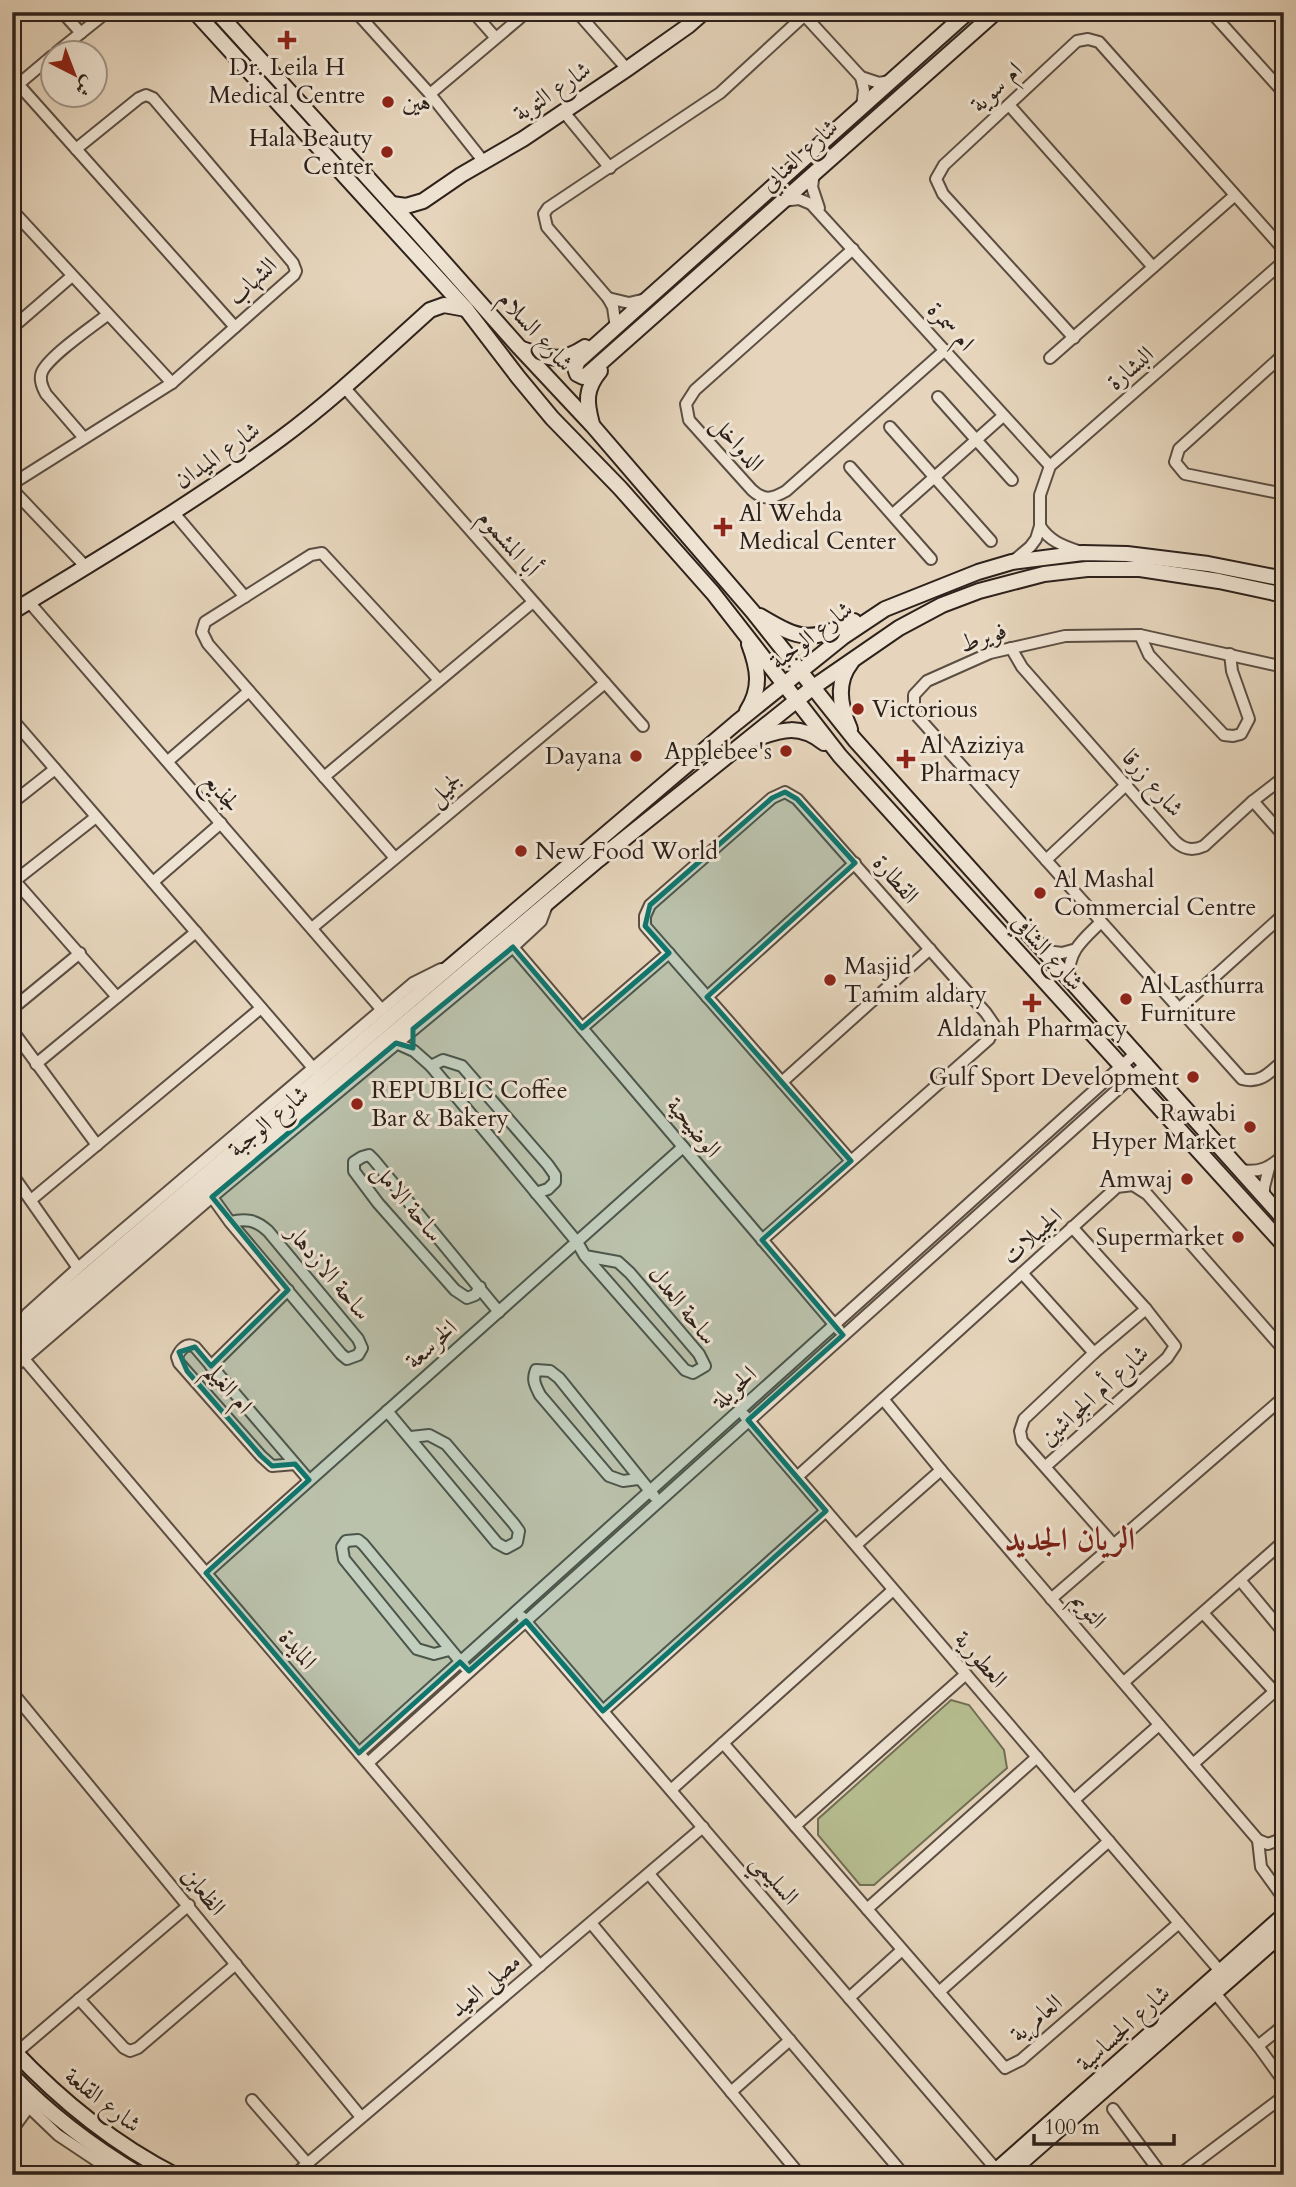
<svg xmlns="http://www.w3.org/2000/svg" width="1296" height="2187" viewBox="0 0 1296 2187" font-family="Cardo,Amiri,serif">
  <rect width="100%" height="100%" fill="#e6d5bc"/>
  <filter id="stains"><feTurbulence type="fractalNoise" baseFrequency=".00286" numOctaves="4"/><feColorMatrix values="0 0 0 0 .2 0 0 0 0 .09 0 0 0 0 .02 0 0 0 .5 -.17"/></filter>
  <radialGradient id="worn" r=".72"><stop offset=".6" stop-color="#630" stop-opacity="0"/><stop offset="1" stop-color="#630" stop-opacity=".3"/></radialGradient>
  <polygon fill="#b6bd8f" stroke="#726f55" stroke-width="2" points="951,1700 969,1705 1004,1750 1007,1768 874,1885 860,1885 818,1835 818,1819"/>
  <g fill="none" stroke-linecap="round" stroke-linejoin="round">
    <defs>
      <g id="street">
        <polyline points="62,12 81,33"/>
        <polyline points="356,12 430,94 484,162"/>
        <polyline points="473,12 495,37"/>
        <polyline points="577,12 627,69"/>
        <polyline points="1211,12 1284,93"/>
        <polyline points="805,16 861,77 864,90 862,107"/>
        <polyline points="57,52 107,12"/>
        <polyline points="861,77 879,83 890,81"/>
        <polyline points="18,84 235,327"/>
        <polyline points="14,88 52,56"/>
        <polyline points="430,94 527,12"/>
        <polyline points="1009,105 1153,267"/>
        <polyline points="563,111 610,168"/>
        <polyline points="814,173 812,187 819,208"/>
        <polyline points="782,201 799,199 811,204 1050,466"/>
        <polyline points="12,210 172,383"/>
        <path d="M853,249L695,390L686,404L689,420L752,490C764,501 772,499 786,491L945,350"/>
        <polyline points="608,298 629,303 646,299"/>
        <polyline points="12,328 72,276"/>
        <polyline points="616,328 613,307 608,298 547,227 544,214 548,208 720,93 808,12"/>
        <polyline points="1074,338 943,194 936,179 944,165 1077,41 1088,39 1099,42 1284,250"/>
        <polyline points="1284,354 1179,449 1175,462 1185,474 1284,494"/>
        <polyline points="1050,358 1234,196"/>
        <polyline points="344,387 643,726"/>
        <polyline points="938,397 1012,480"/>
        <polyline points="890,427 991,541"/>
        <path d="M84,438L46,394C42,387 39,379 42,372C49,356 92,327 107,315"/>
        <polyline points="850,467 931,559"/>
        <polyline points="12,484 172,383 294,275 296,271 293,263 153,98 146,95 139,98 76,149"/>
        <polyline points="12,489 86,567"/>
        <polyline points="174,513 245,597"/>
        <polyline points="893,514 1003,416"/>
        <path d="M1040,526C1050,542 1064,546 1081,552"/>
        <polyline points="1012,562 1030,547 1036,539 1040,526 1040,495 1050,466 1284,261"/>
        <polyline points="29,602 382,1010"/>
        <polyline points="1140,635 1149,655 1224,735 1233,736 1241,734 1249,719 1232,671 1230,654"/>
        <path d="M1011,648L1022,667L1175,841C1184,850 1193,851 1204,846L1253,801L1284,777"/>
        <path d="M1284,667L1140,635L1065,636L990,653L927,681L914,695V706L918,717L1242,1079C1261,1084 1270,1072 1284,1060"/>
        <polyline points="12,719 314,1069"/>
        <polyline points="168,761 249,691"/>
        <polyline points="324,777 533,602"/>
        <polyline points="1253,801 1284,836"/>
        <polyline points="12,803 55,769"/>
        <polyline points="395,858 208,644 202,632 205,622 311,555 322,553 439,680"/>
        <polyline points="1046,860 1127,784"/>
        <polyline points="15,881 117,997"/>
        <polyline points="153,882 221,823"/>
        <polyline points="12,883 96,817"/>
        <polyline points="312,928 605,683"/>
        <polyline points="513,947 839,1330"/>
        <polyline points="1046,951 1062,953 1073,950"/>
        <path d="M1069,977C1068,950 1084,939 1101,922"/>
        <polyline points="707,997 855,863"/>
        <polyline points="12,1009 80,953"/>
        <polyline points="1179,1009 1284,914"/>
        <polyline points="582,1028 669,953"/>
        <polyline points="12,1030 97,1145"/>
        <polyline points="396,1043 414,1051 431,1066 577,1242 585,1256 685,1370 693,1373 705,1366 699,1354 630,1273 618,1262 585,1256"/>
        <polyline points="36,1064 196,932"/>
        <polyline points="431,1066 443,1060 462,1066 548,1165 555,1175 555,1182 548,1189 536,1193"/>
        <polyline points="782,1082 930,949"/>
        <path d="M1240,1170C1260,1173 1269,1168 1284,1155"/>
        <polyline points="12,1174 78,1268"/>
        <path d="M212,1197L230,1222L341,1354L347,1359L358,1355L362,1348L358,1339L268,1231C256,1220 246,1218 230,1222"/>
        <polyline points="1264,1197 1264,1187 1269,1168"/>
        <polyline points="31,1200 261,1008"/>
        <polyline points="762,1240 989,1039 995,1026 986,1013 797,799 785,792 772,798 650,905 645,916 645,926 851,1161"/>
        <polyline points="1022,1273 1094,1353"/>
        <polyline points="480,1287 475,1295 467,1298 455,1290 378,1203 354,1171 354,1162 362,1157 369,1155 374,1160 499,1312"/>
        <polyline points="22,1331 27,1314 78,1268 413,983 441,969"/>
        <polyline points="24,1359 540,1966"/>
        <polyline points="211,1366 288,1290"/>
        <polyline points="12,1369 212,1197 513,947 541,921 547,905"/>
        <polyline points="883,1399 941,1470 1258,1840 1268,1844 1284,1838"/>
        <polyline points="387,1411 497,1543 506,1548 517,1542 519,1531 514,1524 446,1444 429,1435 411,1437"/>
        <polyline points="744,1415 1220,1971"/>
        <path d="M295,1464L272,1466L261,1456L179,1363L177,1357C180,1350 186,1342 195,1347L309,1480"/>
        <polyline points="1046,1466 1167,1358 1175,1346 1146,1309 1072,1227"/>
        <polyline points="797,1477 1117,1187 1133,1185 1147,1194 1284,1350"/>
        <path d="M638,1479L623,1481L609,1476L540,1395C535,1385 532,1380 536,1370L550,1371L559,1378L654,1496"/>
        <polyline points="856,1545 941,1470"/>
        <polyline points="1114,1545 1022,1441 1020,1431 1024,1419 1094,1353 1146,1309"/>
        <polyline points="206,1573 683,1147"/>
        <polyline points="1240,1580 1284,1633"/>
        <polyline points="1051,1599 1284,1397"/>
        <polyline points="1203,1613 1274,1691"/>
        <polyline points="522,1617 1001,2175"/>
        <polyline points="449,1650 434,1654 417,1649 344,1559 342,1547 346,1541 358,1540 363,1544 465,1667"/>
        <polyline points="1124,1682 1284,1541"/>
        <polyline points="12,1692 361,2117"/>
        <polyline points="603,1711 826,1511"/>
        <polyline points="723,1743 1005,2068 1021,2060 1179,1923"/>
        <polyline points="359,1753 1137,1052"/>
        <polyline points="368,1763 1147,1063"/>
        <polyline points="1193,1764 1284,1683"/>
        <polyline points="671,1790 893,1590"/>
        <polyline points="1074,1800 1159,1725"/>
        <polyline points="795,1826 966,1674"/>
        <polyline points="1258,1840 1261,1867 1284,1899"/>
        <polyline points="649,1874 904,2175"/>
        <polyline points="867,1909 1037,1757"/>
        <polyline points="591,1923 800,2175"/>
        <polyline points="939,1992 1109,1841"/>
        <polyline points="1215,1993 1258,2046 1284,2082"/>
        <polyline points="849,1998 902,1950"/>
        <polyline points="79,1999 124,2048 130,2051 138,2048 236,1964"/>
        <polyline points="1258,2046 1284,2025"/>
        <polyline points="16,2053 189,1905"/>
        <polyline points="12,2091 58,2135 118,2175"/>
        <polyline points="731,2092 790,2040"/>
        <polyline points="252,2100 307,2163"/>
        <polyline points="1113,2109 1162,2175"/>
        <polyline points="12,2130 31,2104"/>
        <polyline points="294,2175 703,1827"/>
        <polyline points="1179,2175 1284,2096"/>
      </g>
      <g id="secondary">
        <polyline points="195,12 466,309 518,377 552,418 620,488 713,593 840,756 1284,1245"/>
        <polyline points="217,12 417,232 519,347 592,425 753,612 855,740 1284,1219"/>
        <polyline points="968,12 578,361 575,368 577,374 583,377 588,374 996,12"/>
        <polyline points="392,204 406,206 423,201 461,175 523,139 627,69 688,26 704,12"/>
        <path d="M522,349C549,358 559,364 585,347"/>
        <path d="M592,424C586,402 585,389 600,371"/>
        <path d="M12,612C103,556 195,502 280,439C333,400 381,354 430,310L444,305L466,309"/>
        <path d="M760,616C802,641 810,642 854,621"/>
        <path d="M747,711C762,688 758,668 749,644"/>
        <path d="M850,729C840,707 835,683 851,663"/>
        <path d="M755,739C783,729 800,724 824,743"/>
        <polyline points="12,1340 736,723 843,637 885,609 978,572 1012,562 1083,553 1127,554 1208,564 1284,579"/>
        <polyline points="12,1356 598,860 812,688 899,628 942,605 979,591 1044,574 1087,569 1140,569 1219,581 1284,595"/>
        <path d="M12,2049C60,2100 112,2143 175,2175"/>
        <path d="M12,2075C50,2115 93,2147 140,2175"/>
        <polyline points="991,2175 1284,1915"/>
        <polyline points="1007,2175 1284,1932"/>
      </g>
    </defs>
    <use href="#street" stroke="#5b4e43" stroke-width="14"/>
    <use href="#secondary" stroke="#2d211b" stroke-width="18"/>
    <use href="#street" stroke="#efe4d3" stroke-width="10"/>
    <use href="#secondary" stroke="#efe4d3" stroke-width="14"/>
  </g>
  <path fill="#0f766e" fill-opacity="0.2" stroke="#0f766e" stroke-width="5" stroke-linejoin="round" d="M785,792L797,799L855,863L707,997L851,1161L762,1240L843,1335L748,1420L826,1511L603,1711L526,1621L469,1671L460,1662L359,1753L206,1573L309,1480L295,1464L272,1466L261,1456L187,1371L179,1352L195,1347L211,1366L288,1290L212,1197L396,1043L413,1048V1029L513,947L582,1028L669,953L645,926L650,905L772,798Z"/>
  <g fill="#8f2418" stroke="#efe4d3" stroke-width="2.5">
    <path d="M283.5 29.5h7v7h7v7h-7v7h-7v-7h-7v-7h7z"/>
    <circle cx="388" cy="102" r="7"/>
    <circle cx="387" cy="152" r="7"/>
    <path d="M719.5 516.5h7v7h7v7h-7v7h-7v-7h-7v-7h7z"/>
    <circle cx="858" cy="709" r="7"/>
    <circle cx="786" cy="751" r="7"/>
    <circle cx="636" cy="756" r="7"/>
    <path d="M902.5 748.5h7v7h7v7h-7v7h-7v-7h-7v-7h7z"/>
    <circle cx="521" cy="851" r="7"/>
    <circle cx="1040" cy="893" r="7"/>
    <circle cx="830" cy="980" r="7"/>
    <circle cx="1126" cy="999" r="7"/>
    <path d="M1028.5 992.5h7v7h7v7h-7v7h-7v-7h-7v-7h7z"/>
    <circle cx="1193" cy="1077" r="7"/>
    <circle cx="357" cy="1104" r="7"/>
    <circle cx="1250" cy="1127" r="7"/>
    <circle cx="1187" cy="1179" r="7"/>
    <circle cx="1238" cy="1237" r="7"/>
  </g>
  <g text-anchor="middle" stroke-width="6" stroke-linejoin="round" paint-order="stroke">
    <g font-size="24" fill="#2d211b" stroke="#efe4d3" text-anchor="start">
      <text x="287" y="75" text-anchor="middle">Dr. Leila H<tspan x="287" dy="28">Medical Centre</tspan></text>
      <text x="402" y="110">هين</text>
      <text x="373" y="146" text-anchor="end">Hala Beauty<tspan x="373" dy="28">Center</tspan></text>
      <text x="739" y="521">Al Wehda<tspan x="739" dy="28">Medical Center</tspan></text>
      <text x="872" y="717">Victorious</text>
      <text x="920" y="753">Al Aziziya<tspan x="920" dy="28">Pharmacy</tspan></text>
      <text x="772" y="759" text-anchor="end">Applebee's</text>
      <text x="622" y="764" text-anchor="end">Dayana</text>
      <text x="535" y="859">New Food World</text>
      <text x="1054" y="887">Al Mashal<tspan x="1054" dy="28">Commercial Centre</tspan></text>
      <text x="844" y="974">Masjid<tspan x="844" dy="28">Tamim aldary</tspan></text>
      <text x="1140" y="993">Al Lasthurra<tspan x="1140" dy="28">Furniture</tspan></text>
      <text x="1032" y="1036" text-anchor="middle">Aldanah Pharmacy</text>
      <text x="1179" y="1085" text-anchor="end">Gulf Sport Development</text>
      <text x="371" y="1098">REPUBLIC Coffee<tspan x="371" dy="28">Bar &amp; Bakery</tspan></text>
      <text x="1236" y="1121" text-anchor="end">Rawabi<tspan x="1236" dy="28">Hyper Market</tspan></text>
      <text x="1173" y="1187" text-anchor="end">Amwaj</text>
      <text x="1224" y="1245" text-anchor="end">Supermarket</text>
    </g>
    <g font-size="24" fill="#2d211b" stroke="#efe4d3">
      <text transform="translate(996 87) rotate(-43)" y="8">ام سوية</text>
      <text transform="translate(552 91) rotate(-34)" y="8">شارع التوبة</text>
      <text transform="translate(799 155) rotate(-42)" y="8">شارع العنابي</text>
      <text transform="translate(252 281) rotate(-44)" y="8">الشهاب</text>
      <text transform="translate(951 326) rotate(48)" y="8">ام سمرة</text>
      <text transform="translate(536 331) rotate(48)" y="8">شارع السلام</text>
      <text transform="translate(1130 368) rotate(-41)" y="8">البشارة</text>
      <text transform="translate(738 443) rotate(48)" y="8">الدواخل</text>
      <text transform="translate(217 455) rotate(-35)" y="8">شارع الميدان</text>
      <text transform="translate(509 543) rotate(49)" y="8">أبا المشموم</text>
      <text transform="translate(811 635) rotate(-37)" y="8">شارع الوجبة</text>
      <text transform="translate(983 637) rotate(-19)" y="8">فويرط</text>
      <text transform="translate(1153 783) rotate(49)" y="8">شارع زرقا</text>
      <text transform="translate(445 789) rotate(-40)" y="8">لجميل</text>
      <text transform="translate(222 792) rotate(49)" y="8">لجذيع</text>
      <text transform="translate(896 879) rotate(49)" y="8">القطارة</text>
      <text transform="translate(1048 952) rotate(48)" y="8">شارع الشافي</text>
      <text transform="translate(268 1121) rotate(-40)" y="8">شارع الوجبة</text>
      <text transform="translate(694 1127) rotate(50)" y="8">الوضيحية</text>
      <text transform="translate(408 1202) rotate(50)" y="8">ساحة الامل</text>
      <text transform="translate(1032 1236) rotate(-42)" y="8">الجبيلات</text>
      <text transform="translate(329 1272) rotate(50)" y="8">ساحة الازدهار</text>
      <text transform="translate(683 1305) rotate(51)" y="8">ساحة العدل</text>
      <text transform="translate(431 1344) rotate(-42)" y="8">الخرسعة</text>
      <text transform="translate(734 1387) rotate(-42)" y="8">الحويلة</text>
      <text transform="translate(229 1388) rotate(49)" y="8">ام الغيلم</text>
      <text transform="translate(1094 1395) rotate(-42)" y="8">شارع أم الجواشين</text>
      <text transform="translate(1089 1610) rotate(49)" y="8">التويم</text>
      <text transform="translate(298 1649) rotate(50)" y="8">المايدة</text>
      <text transform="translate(981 1659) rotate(49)" y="8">العطورية</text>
      <text transform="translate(775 1879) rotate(49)" y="8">السليمي</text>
      <text transform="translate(204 1891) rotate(51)" y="8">الظعاين</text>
      <text transform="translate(485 1985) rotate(-40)" y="8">مصلى العيد</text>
      <text transform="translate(1036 2018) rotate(-40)" y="8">العامرية</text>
      <text transform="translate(1123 2028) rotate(-42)" y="8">شارع الجساسية</text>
      <text transform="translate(103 2100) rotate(38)" y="8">شارع القلعة</text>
    </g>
    <g font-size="32" font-weight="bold" fill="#7a1f14" stroke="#efe4d3">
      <text x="1070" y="1550">الريان الجديد</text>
    </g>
  </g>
  <rect width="1296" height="2187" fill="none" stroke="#e6d5bc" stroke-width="42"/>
  <rect x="14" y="14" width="1268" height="2159" fill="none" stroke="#2d211b" stroke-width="3.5"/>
  <rect x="21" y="21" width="1254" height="2145" fill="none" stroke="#2d211b" stroke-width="2"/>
  <g transform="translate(74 74) rotate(138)"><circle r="33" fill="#efe4d3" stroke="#a19689" stroke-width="2"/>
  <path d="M0-5L12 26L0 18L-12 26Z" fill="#8f2418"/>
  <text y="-10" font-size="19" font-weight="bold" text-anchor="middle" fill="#2d211b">ش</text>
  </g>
  <path d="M1034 2134v10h140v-10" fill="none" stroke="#2d211b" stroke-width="3.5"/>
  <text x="1044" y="2134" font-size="21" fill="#2d211b" stroke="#efe4d3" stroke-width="5" paint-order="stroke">100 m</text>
  <rect width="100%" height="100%" filter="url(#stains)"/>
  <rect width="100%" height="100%" fill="url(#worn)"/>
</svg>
